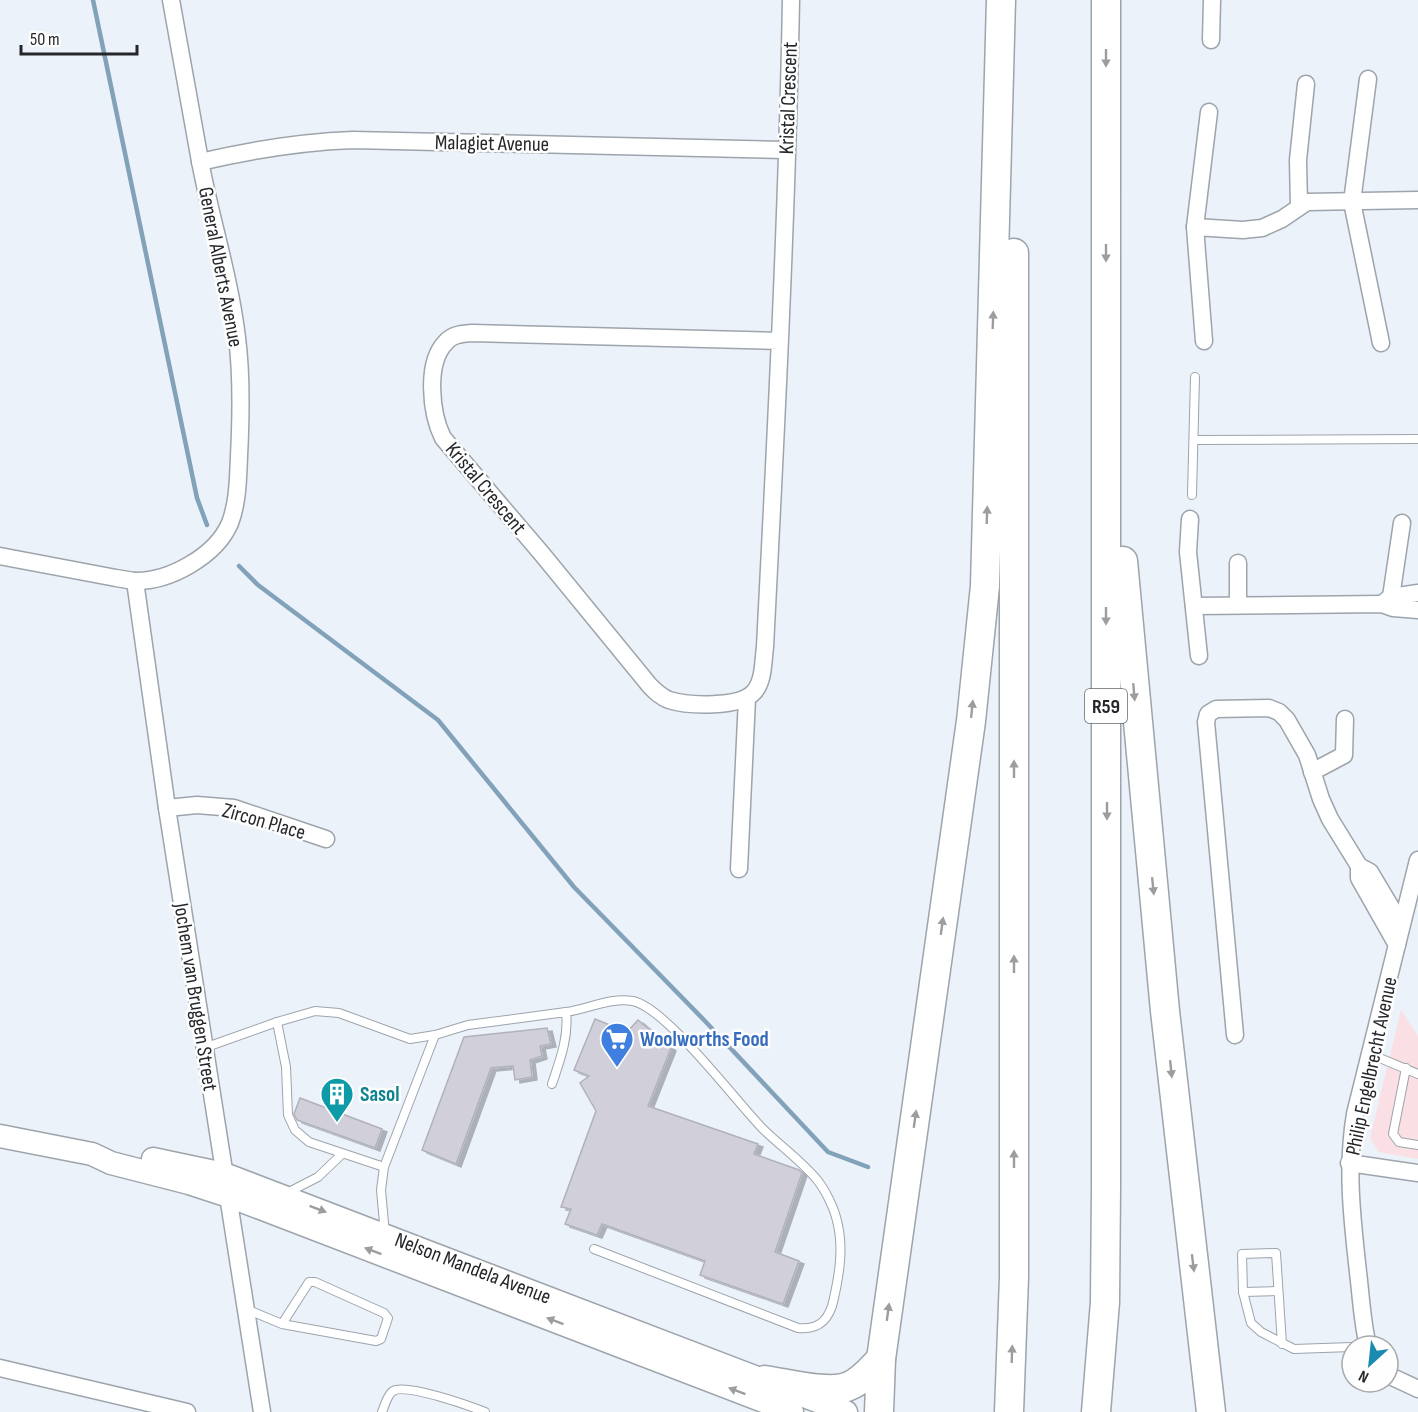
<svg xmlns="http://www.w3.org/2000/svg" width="1418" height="1412" viewBox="0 0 1418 1412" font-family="'Sofia Sans Condensed',sans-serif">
  <defs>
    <filter id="shadow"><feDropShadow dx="5" dy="3" stdDeviation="0" flood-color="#0004"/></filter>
  </defs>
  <rect width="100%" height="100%" fill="#ebf2fa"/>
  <polygon fill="#fae0e4" points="1401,1010 1418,1036 1418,1159 1379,1152 1370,1138"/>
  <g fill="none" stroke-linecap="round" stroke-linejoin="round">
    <g stroke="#82a2ba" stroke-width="4.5">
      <polyline points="93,0 197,498 207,525"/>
      <polyline points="239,566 258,585 438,720 574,887 704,1020 828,1152 868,1167"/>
    </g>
  </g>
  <g fill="#d1d0da" stroke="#b1b1ba" stroke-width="1.5" filter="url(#shadow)">
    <polygon points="595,1019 627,1032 638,1020 671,1048 648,1106 758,1144 754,1154 799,1170 802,1173 775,1252 799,1261 783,1304 700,1275 705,1261 602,1224 597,1235 565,1224 571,1209 561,1207 596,1111 580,1083 589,1076 574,1070"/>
    <polygon points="547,1028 551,1044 540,1046 542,1056 530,1060 532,1077 515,1080 513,1066 491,1068 456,1164 422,1150 464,1037"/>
    <polygon points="300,1098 382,1129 375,1148 297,1120 294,1114"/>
  </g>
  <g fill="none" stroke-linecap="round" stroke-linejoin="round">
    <defs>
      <g id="lane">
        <polyline points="1194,440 1418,439"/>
        <polyline points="1192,495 1195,377"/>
        <path d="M566,1012C588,1009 611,997 633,1001C666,1008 735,1100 762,1128C780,1146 802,1161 818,1181C825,1190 833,1206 836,1217C844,1244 840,1271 834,1298C830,1319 820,1330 798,1328L594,1249"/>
        <polyline points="277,1022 286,1067 288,1115 295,1130 309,1142 384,1167"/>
        <path d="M204,1048L277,1022L315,1011L339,1013L410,1039L435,1035L468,1025L566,1012C569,1037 560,1060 552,1084"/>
        <polyline points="1370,1054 1418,1074"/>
        <polyline points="1406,1068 1393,1134 1399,1142 1418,1145"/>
        <polyline points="285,1194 318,1177 342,1154"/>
        <polyline points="385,1234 381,1190 384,1167 435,1035"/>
        <polyline points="1243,1292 1278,1291"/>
        <polyline points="246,1309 282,1324 376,1341 381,1339 388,1318 384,1313 315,1282 309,1282 282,1324"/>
        <polyline points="1282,1344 1276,1253 1242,1254 1243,1292 1251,1323 1261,1332 1294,1349 1352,1347"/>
        <path d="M382,1412C385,1405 387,1395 393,1391C406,1383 470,1406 485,1412"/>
      </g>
      <g id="street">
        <polyline points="1211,40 1212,0"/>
        <polyline points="1368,79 1352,202 1381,343"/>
        <path d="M200,162C251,150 301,142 353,140L786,150"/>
        <polyline points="1299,206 1298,160 1306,84"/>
        <polyline points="1195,227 1209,112"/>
        <path d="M780,341L472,333C462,334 453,334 446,342C425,363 431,414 443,438L542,554L650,686C656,692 661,697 669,700C688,706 740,708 754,692C764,681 763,661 765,647C776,432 787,216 791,0"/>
        <polyline points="1204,341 1195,227 1243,230 1262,228 1282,219 1307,202 1418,200"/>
        <polyline points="1190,519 1188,552 1199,656"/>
        <path d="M0,556L116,578C122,579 128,580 134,581C169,582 216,556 230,523C238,502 238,478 239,456C241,417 242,376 237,338C230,278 211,220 200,161C190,107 181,54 171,0"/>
        <polyline points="1238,563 1238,605"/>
        <polyline points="135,581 167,808 262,1412"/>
        <polyline points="1391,597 1402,523"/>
        <polyline points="1383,603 1391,597 1418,593"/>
        <polyline points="1194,606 1382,604 1393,608 1418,610"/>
        <polyline points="1312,772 1344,755 1345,719"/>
        <polyline points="167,808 197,805 234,808 326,839"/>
        <polyline points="1359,866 1359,878 1397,945"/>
        <polyline points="739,869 747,698"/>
        <polyline points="1235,1035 1206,722 1208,714 1216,709 1269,708 1279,712 1287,720 1307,755 1321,799 1330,819 1359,866 1370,872 1401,924"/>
        <polyline points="1349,1163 1418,1173"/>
        <path d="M1368,1346C1362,1322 1361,1296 1358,1272C1352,1218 1346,1168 1355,1114L1418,860"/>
        <polyline points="0,1368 187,1412"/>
        <polyline points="1388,1375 1418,1389"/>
      </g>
      <g id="secondary">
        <polyline points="0,1136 92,1154 111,1163 189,1183 229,1196 792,1412"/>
        <polyline points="153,1159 224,1174 846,1412"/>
      </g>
      <g id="highway">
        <polyline points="1123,561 1165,1011 1211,1412"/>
        <path d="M765,1380C787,1383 830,1395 849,1386C862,1381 871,1369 881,1359"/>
        <polyline points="879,1412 881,1359 971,721 985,586 1001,0"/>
        <polyline points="1009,1412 1014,1277 1014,253"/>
        <polyline points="1096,1412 1105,1302 1106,1188 1106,0"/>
      </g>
    </defs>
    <use href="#lane" stroke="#9da4ab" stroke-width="10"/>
    <use href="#street" stroke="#9da4ab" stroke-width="19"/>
    <use href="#secondary" stroke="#9da4ab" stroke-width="25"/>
    <use href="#highway" stroke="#9da4ab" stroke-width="31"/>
    <use href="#lane" stroke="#fff" stroke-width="8"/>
    <use href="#street" stroke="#fff" stroke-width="16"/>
    <use href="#secondary" stroke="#fff" stroke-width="22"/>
    <use href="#highway" stroke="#fff" stroke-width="28"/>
  </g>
  <defs><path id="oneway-solid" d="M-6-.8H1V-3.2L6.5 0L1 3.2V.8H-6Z" transform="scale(1.5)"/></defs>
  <g fill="#9c9d9f">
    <use href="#oneway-solid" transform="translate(1106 58) rotate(90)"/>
    <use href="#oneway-solid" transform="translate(1106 253) rotate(90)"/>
    <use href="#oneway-solid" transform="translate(993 320) rotate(-88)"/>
    <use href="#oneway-solid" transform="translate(987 515) rotate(-88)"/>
    <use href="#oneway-solid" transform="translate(1106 616) rotate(90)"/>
    <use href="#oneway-solid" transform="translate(1134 692) rotate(85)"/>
    <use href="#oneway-solid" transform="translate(972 709) rotate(-84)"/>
    <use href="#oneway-solid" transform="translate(1014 769) rotate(-90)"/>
    <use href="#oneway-solid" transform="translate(1107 811) rotate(90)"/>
    <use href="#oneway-solid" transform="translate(1153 886) rotate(84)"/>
    <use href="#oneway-solid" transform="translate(942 926) rotate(-82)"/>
    <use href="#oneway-solid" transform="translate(1014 964) rotate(-90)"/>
    <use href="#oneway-solid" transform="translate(1171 1069) rotate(84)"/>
    <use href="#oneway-solid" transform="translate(915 1119) rotate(-82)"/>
    <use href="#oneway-solid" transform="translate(1014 1159) rotate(-90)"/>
    <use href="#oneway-solid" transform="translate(318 1209) rotate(21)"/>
    <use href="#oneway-solid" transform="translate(373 1251) rotate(-159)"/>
    <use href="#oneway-solid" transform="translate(1193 1263) rotate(83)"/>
    <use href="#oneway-solid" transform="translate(888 1312) rotate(-82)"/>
    <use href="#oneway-solid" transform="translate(555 1321) rotate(-159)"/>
    <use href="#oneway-solid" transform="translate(1012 1354) rotate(-88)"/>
    <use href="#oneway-solid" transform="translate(737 1391) rotate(-159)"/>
  </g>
  <defs>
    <symbol id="supermarket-pin" viewBox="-11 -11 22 30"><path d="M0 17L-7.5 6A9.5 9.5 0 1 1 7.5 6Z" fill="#3f7fe0" stroke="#fefefe"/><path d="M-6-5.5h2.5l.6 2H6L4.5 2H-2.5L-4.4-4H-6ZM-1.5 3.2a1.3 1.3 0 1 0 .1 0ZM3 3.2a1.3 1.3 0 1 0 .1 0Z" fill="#fff"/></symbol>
    <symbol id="building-pin" viewBox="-11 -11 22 30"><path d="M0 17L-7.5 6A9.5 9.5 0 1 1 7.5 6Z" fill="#0f9aa8" stroke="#fefefe"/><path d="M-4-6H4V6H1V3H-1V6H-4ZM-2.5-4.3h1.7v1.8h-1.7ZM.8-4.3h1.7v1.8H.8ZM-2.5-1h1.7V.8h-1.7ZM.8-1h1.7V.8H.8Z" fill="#fff"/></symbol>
  </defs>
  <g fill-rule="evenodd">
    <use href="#supermarket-pin" x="598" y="1020" width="38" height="52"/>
    <use href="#building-pin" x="318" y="1075" width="38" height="52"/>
  </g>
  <g text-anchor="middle" stroke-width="5" stroke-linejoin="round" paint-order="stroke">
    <rect fill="#fefefe" stroke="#656769" stroke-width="1.5" x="1085" y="689" width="42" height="34" rx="4.5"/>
    <g font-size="20" font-weight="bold" fill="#242629">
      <text x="1106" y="713">R59</text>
    </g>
    <g font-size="21" fill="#242629" stroke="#fefefe">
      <text transform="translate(788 98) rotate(-88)" y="7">Kristal Crescent</text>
      <text transform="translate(492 143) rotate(1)" y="7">Malagiet Avenue</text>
      <text transform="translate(221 267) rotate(79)" y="7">General Alberts Avenue</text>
      <text transform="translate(486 488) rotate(50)" y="7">Kristal Crescent</text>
      <text transform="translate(264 821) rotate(16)" y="7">Zircon Place</text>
      <text transform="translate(196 997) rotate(81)" y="7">Jochem van Bruggen Street</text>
      <text transform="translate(1371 1066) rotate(-78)" y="7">Philip Engelbrecht Avenue</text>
      <text transform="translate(473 1268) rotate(21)" y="7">Nelson Mandela Avenue</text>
    </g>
    <g font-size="21" font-weight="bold" fill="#366cbe" stroke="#fefefe" text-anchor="start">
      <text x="640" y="1046">Woolworths Food</text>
    </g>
    <g font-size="21" font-weight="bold" fill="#0d838f" stroke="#fefefe" text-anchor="start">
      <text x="360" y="1101">Sasol</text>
    </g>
  </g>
  <g transform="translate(1370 1364) rotate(207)"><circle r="28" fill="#fefefe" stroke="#a7a8a9" stroke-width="1.5"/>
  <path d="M0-4.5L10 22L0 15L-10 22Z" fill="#1a8ab0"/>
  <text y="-9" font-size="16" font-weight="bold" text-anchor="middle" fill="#242629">N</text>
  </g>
  <path d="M21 45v9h116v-9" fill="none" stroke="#242629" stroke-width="3"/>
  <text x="30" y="45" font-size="18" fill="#242629" stroke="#fefefe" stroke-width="4.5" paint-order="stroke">50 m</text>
</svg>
